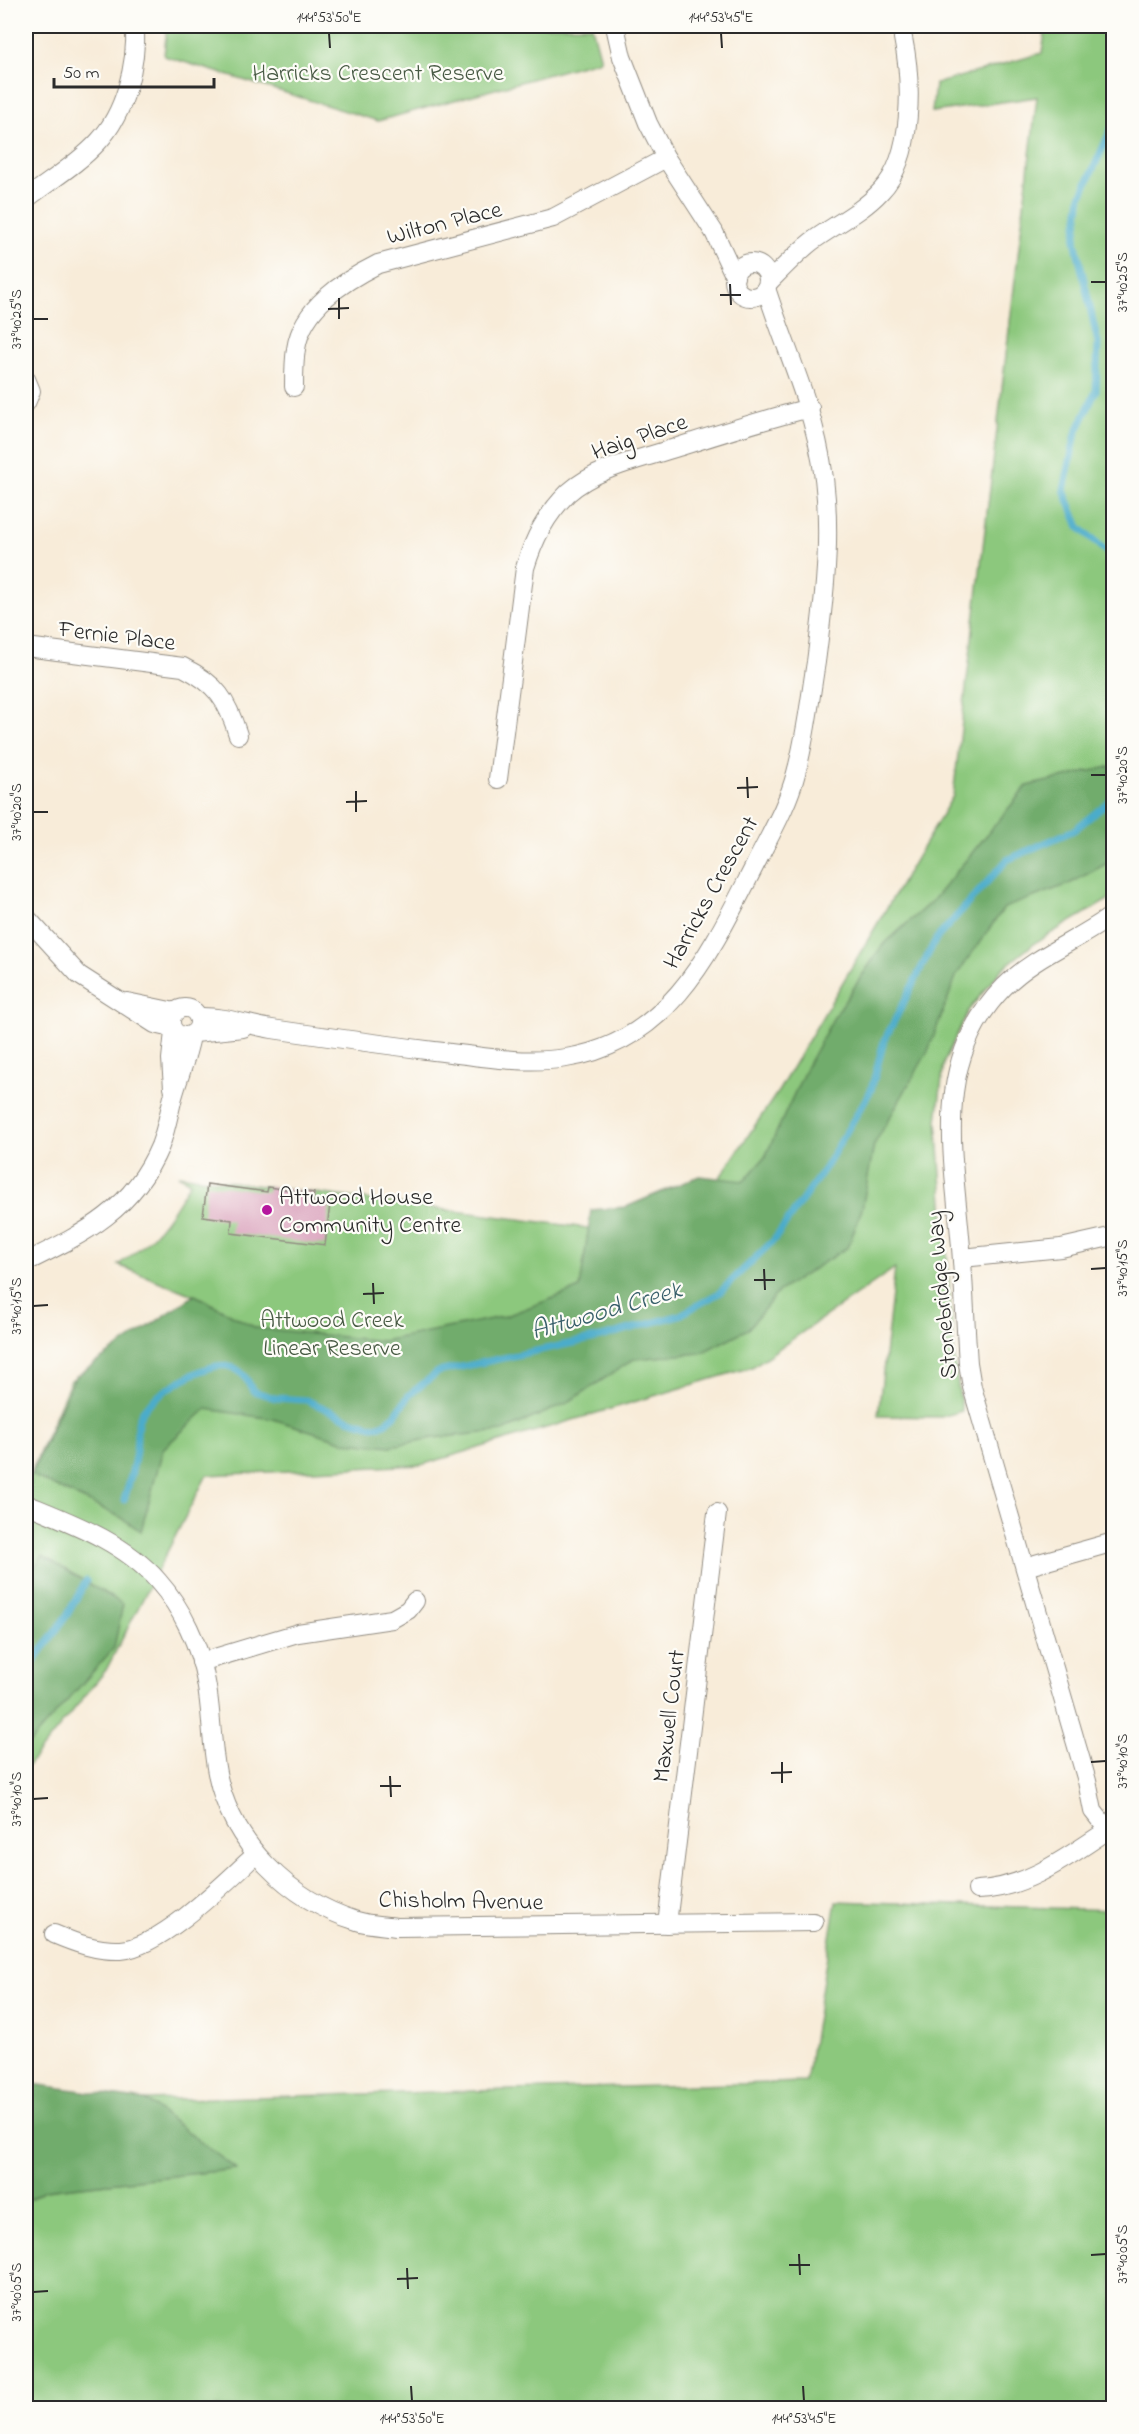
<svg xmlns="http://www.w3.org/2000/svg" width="1139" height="2434" viewBox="0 0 1139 2434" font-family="'Indie Flower',sans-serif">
  <rect width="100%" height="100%" fill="#fdfcf7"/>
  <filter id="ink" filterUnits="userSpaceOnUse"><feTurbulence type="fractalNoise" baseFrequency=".0167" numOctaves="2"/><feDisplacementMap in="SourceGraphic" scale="12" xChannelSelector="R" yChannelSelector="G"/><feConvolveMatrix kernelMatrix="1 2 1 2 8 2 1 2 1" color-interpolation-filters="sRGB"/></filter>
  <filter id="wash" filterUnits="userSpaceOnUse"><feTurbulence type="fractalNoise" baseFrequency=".008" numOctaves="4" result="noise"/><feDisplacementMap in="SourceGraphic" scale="24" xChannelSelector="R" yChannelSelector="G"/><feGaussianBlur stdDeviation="1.35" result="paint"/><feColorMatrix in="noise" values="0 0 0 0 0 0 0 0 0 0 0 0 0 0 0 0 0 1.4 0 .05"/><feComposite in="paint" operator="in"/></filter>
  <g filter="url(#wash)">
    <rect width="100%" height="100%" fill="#f8ecd9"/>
    <g fill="#8cc87d" stroke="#5c7a54" stroke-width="1.5">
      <polygon points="167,26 592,26 601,60 378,121 164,56"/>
      <path d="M1046,26H1113V897L1036,942L1002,969L968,1011L944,1062L937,1121L955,1365L962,1411L941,1417L878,1416L895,1268L752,1367L421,1465L207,1475L106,1670L26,1768V1484L71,1380L200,1298L118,1265C153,1241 169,1219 190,1182L178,1175L641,1235L706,1198L779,1090L953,796L1037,97L932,112L935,84L1042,53Z"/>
      <polygon points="836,1901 1113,1910 1113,2408 26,2408 26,2202 44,2190 235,2169 145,2100 806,2082"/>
    </g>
    <g fill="#71ac6c" stroke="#4e6c4c" stroke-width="1.5">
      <polygon points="1112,26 1113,26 1113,59 1107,52"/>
      <polygon points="1113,766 1113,860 1069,884 1004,908 957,974 928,1051 874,1145 862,1209 848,1247 779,1291 748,1329 701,1353 634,1359 567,1403 503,1431 433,1438 391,1446 345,1442 273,1419 206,1409 163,1449 141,1531 120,1517 31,1475 75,1377 195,1295 256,1328 383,1341 506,1316 580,1288 591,1210 626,1207 699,1176 744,1181 765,1157 806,1068 834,1017 882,946 934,899 1027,786"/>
      <polygon points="43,1556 123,1604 114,1648 26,1747 26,1576"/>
      <polygon points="26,2083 145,2100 236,2169 44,2190 26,2202"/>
    </g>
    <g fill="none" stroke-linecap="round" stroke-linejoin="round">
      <g stroke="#4bacca" stroke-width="7">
        <polyline points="1114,123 1081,196 1075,240 1098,343 1096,391 1076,433 1064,490 1079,527 1114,558"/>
        <path d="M124,1500C129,1484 134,1467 136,1450C138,1439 135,1424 141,1414C151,1395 207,1361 228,1366C242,1369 247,1379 253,1391L275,1398L306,1400L351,1420L372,1426L383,1425L395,1415L409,1395L438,1372L601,1337L680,1315L719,1293L774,1240L825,1168L871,1090L884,1041L936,939L1007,860L1074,830L1114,798"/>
        <polyline points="26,1673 67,1615 86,1581"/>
      </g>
    </g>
    <g id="blocks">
      <polygon fill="#d697b6" points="207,1184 267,1192 268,1187 314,1193 313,1202 330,1204 325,1245 231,1233 232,1220 203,1216"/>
    </g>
  </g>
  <g filter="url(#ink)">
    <use href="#blocks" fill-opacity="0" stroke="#928c82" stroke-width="1.5"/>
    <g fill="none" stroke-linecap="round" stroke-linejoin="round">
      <defs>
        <g id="minor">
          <polyline points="615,26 622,57 648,123 666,158 714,232 735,277"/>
          <path d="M26,199C49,181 78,164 98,142C125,113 137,65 135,26"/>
          <circle cx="751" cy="280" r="17"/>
          <path d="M768,283C782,269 796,254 811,242C834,225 862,212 881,191C914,157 912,81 903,38"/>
          <polyline points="26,379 31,391 26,403"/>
          <path d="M294,387C294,374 294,361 296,349C302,307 344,281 378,264L553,218L666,158"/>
          <path d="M26,647L183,667C217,684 227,700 238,735"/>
          <path d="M498,779L525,568C534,538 546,515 568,493C597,467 642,459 678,447C722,433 765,419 810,408"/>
          <polyline points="26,917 79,975 155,1024 172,1028"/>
          <polyline points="127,1002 175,1012"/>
          <circle cx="185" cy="1022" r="14"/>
          <path d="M198,1017C224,1016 247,1025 272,1029C326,1037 380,1044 434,1051C478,1056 523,1065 566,1058C671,1042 712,949 755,865C770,835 788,805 796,773C806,737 810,699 816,662C823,608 830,553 826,499C821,420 789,361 766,288"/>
          <polyline points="195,1033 243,1028"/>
          <polyline points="173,1088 171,1059 174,1032"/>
          <polyline points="962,1258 1061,1248 1114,1236"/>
          <path d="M26,1262C85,1233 133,1210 160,1146C166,1130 169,1113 173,1097C179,1076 187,1057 191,1036"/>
          <path d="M26,1504C72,1523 124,1542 158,1581C182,1608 200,1646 206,1682C212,1712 211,1743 217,1773C231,1843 289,1900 357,1921C369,1925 384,1925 397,1927L814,1922"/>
          <polyline points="1025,1567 1114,1542"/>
          <polyline points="201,1662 298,1633 392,1619 408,1610 415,1601"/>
          <path d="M1108,1830L1093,1811L1087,1781L972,1387L968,1363C965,1321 964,1278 960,1236C952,1147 934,1058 1004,987C1036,955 1078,941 1114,914"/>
          <path d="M977,1890C1025,1889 1069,1856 1108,1830L1114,1834"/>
          <polyline points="667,1924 717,1513"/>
          <path d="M54,1934C75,1943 97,1951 121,1950C161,1947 226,1882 255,1855"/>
        </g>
      </defs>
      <use href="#minor" stroke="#928c82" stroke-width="20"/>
      <use href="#minor" stroke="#fff" stroke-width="18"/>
    </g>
  </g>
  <path fill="none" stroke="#2b2b2b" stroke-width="2" d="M329,33L330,48M721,33L722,48M1091,282H1106M730,284L731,305M720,295H741M339,298V319M328,309L349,308M33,319H48M1091,775H1106M747,777L748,798M737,788L758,787M356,791V812M346,802L367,801M33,812H48M764,1269L765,1290M1091,1269L1106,1268M754,1280H775M373,1283L374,1304M363,1294L384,1293M33,1306L48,1305M782,1762V1783M1091,1762L1106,1761M771,1773L792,1772M390,1776L391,1797M380,1786H401M33,1799L48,1798M799,2254L800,2275M1091,2255L1106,2254M789,2265H810M407,2268L408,2289M397,2279L418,2278M33,2292L48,2291M411,2386L412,2401M803,2386L804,2401"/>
  <circle fill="#b5179e" stroke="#fdfcf7" stroke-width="2" cx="267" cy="1210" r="6"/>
  <g text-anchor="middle" stroke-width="4.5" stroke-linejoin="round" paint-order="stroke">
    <g font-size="24" fill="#485a44" stroke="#fdfcf7">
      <text x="378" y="80">Harricks Crescent Reserve</text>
      <text x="332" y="1327">Attwood Creek<tspan x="332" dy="28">Linear Reserve</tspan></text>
    </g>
    <g font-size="24" fill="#2b2b2b" stroke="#fdfcf7">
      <text transform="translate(444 222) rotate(-14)" y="8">Wilton Place</text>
      <text transform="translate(639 436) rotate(-19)" y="8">Haig Place</text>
      <text transform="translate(117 635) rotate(7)" y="8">Fernie Place</text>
      <text transform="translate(710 892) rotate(-61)" y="8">Harricks Crescent</text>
      <text transform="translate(941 1295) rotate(-95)" y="8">Stonebridge Way</text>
      <text transform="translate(668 1716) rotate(-83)" y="8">Maxwell Court</text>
      <text transform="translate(461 1900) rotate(1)" y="8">Chisholm Avenue</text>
    </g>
    <g font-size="24" fill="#2b2b2b" stroke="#fdfcf7" text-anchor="start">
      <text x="279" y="1204">Attwood House<tspan x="279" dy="28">Community Centre</tspan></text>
    </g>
    <g font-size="26" font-style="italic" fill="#385f6b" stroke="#fdfcf7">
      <text transform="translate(606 1309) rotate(-16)" y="9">Attwood Creek</text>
    </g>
  </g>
  <rect width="1139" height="2434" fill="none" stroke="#fdfcf7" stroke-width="66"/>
  <path d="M54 78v9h160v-9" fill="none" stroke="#2b2b2b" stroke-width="3"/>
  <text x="63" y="78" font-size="18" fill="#2b2b2b" stroke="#fdfcf7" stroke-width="4.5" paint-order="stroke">50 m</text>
  <rect x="33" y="33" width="1073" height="2368" fill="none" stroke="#2b2b2b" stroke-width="2"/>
  <g font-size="15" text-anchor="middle" fill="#2b2b2b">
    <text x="329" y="22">144°53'50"E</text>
    <text x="721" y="22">144°53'45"E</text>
    <text transform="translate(1122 282) rotate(-90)" y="5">37°40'25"S</text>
    <text transform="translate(16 319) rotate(-90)" y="5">37°40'25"S</text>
    <text transform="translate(1122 775) rotate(-90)" y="5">37°40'20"S</text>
    <text transform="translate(16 812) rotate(-90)" y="5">37°40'20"S</text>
    <text transform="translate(1122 1268) rotate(-90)" y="5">37°40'15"S</text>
    <text transform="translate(16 1306) rotate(-90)" y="5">37°40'15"S</text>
    <text transform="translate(1122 1761) rotate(-90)" y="5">37°40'10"S</text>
    <text transform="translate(16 1799) rotate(-90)" y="5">37°40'10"S</text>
    <text transform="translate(1122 2254) rotate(-90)" y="5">37°40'05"S</text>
    <text transform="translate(16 2292) rotate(-90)" y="5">37°40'05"S</text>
    <text x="412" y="2423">144°53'50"E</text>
    <text x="804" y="2423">144°53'45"E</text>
  </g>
</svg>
